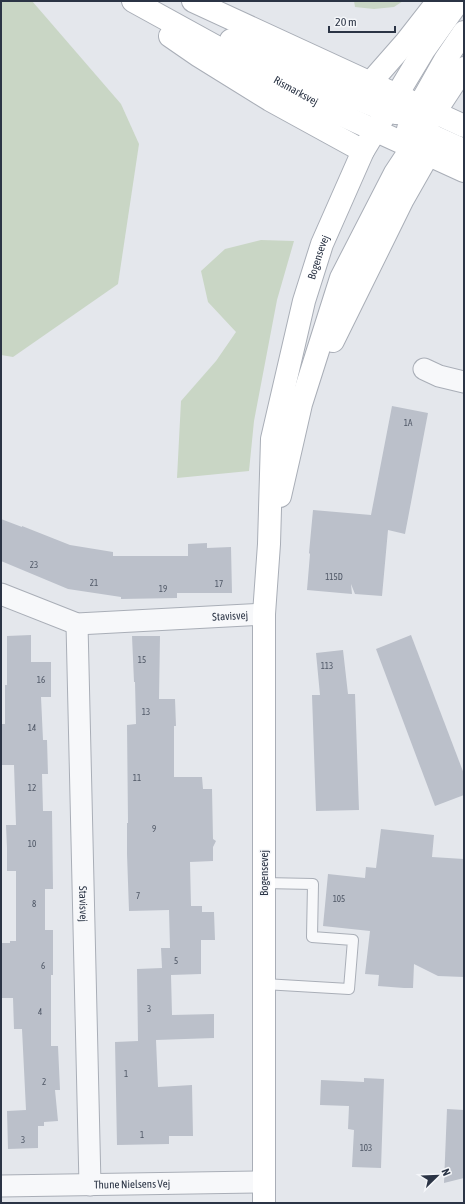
<svg xmlns="http://www.w3.org/2000/svg" width="465" height="1204" viewBox="0 0 465 1204" font-family="'Asap Condensed',sans-serif">
  <rect width="100%" height="100%" fill="#e4e7ec"/>
  <g fill="#c9d6c5">
    <polygon points="1,1 32,1 121,104 139,144 118,284 13,357 1,355"/>
    <polygon points="354,1 403,1 394,7 374,9 355,7"/>
    <polygon points="261,240 294,241 277,300 254,421 249,471 177,478 181,401 216,361 236,332 208,302 201,271 225,249"/>
  </g>
  <g fill="#bbc0ca">
    <polygon points="392,406 428,413 405,534 388,530 382,596 355,594 351,584 352,594 307,590 310,554 309,553 313,510 371,515"/>
    <polygon points="1,519 22,527 22,526 70,545 113,552 113,556 188,556 188,544 207,543 207,548 231,547 232,593 177,593 177,598 121,599 121,597 68,589 1,561"/>
    <polygon points="31,635 31,662 51,662 51,697 41,697 43,740 47,740 48,774 42,774 43,811 52,811 53,889 45,889 45,930 53,930 53,975 51,975 51,1046 58,1046 60,1090 55,1090 58,1121 44,1122 44,1126 38,1126 38,1148 8,1149 7,1111 26,1110 22,1029 14,1029 13,998 1,998 1,943 10,943 10,941 16,941 16,871 7,871 7,848 6,825 16,825 14,765 1,765 1,724 5,724 5,685 7,685 7,636"/>
    <polygon points="411,635 464,774 464,795 435,806 376,649"/>
    <polygon points="132,636 160,636 159,699 175,699 176,726 174,726 174,777 202,777 203,789 212,789 213,839 216,841 213,847 213,861 190,862 191,906 202,906 202,912 214,912 215,940 201,940 201,974 171,975 172,1015 214,1014 214,1038 156,1040 158,1087 192,1085 193,1136 169,1136 169,1144 117,1145 115,1042 138,1041 137,969 162,968 161,948 170,948 169,910 129,911 127,854 127,823 128,823 127,725 136,724 135,682 134,682"/>
    <polygon points="343,650 348,694 355,694 359,810 316,811 312,695 320,695 316,653"/>
    <polygon points="381,829 434,835 432,857 464,859 464,977 438,976 414,964 413,988 404,988 378,986 379,975 365,974 370,931 323,926 328,874 365,878 366,867 376,868"/>
    <polygon points="364,1078 384,1079 381,1168 352,1167 354,1130 348,1129 349,1106 320,1105 321,1080 364,1082"/>
    <polygon points="447,1109 464,1110 464,1178 444,1183"/>
  </g>
  <g fill="none" stroke-linecap="round" stroke-linejoin="round">
    <defs>
      <polyline id="lane" points="264,984 349,989 353,940 312,937 313,884 264,883"/>
      <g id="street">
        <polyline points="424,369 439,376 464,382"/>
        <path id="s1" d="M1,594L77,624L264,614"/>
        <path id="s2" d="M77,624L90,1185"/>
        <path id="s3" d="M1,1186L264,1182"/>
      </g>
      <g id="secondary">
        <path id="s4" d="M133,1L335,112L464,171"/>
        <polyline points="193,1 464,126"/>
        <polyline points="170,36 199,56 270,100 363,151"/>
        <polyline points="231,40 343,93 387,111 396,113 418,114 434,112"/>
        <polyline points="370,83 406,42 438,1"/>
        <polyline points="417,119 419,106 445,60 464,32"/>
        <polyline points="408,129 422,131 464,150"/>
        <polyline points="333,341 403,199 428,155"/>
        <polyline points="280,496 301,404 341,278 395,173 464,68"/>
        <path id="s5" d="M264,1203V614L269,544L272,439L304,301L322,244L363,151L424,50L459,1"/>
      </g>
    </defs>
    <use href="#lane" stroke="#a9aeb7" stroke-width="12"/>
    <use href="#street" stroke="#a9aeb7" stroke-width="23"/>
    <use href="#secondary" stroke="#a9aeb7" stroke-width="24"/>
    <use href="#lane" stroke="#f7f8fa" stroke-width="10"/>
    <use href="#street" stroke="#f7f8fa" stroke-width="21"/>
    <use href="#secondary" stroke="#fff" stroke-width="22"/>
  </g>
  <g text-anchor="middle" stroke-width="3" stroke-linejoin="round" paint-order="stroke">
    <g font-size="9" fill="#4f5766">
      <text x="408" y="426">1A</text>
      <text x="34" y="568">23</text>
      <text x="334" y="580">115D</text>
      <text x="94" y="586">21</text>
      <text x="219" y="587">17</text>
      <text x="163" y="592">19</text>
      <text x="142" y="663">15</text>
      <text x="327" y="669">113</text>
      <text x="41" y="683">16</text>
      <text x="146" y="715">13</text>
      <text x="32" y="731">14</text>
      <text x="137" y="781">11</text>
      <text x="32" y="791">12</text>
      <text x="154" y="832">9</text>
      <text x="32" y="847">10</text>
      <text x="138" y="899">7</text>
      <text x="339" y="902">105</text>
      <text x="34" y="907">8</text>
      <text x="176" y="964">5</text>
      <text x="43" y="969">6</text>
      <text x="149" y="1012">3</text>
      <text x="40" y="1015">4</text>
      <text x="126" y="1077">1</text>
      <text x="44" y="1085">2</text>
      <text x="142" y="1138">1</text>
      <text x="23" y="1143">3</text>
      <text x="366" y="1151">103</text>
    </g>
    <g font-size="11" fill="#2b3445" stroke="#f4f6f9">
      <text dy="4" stroke="none"><textPath href="#s4" startOffset="186">Rismarksvej</textPath></text>
      <text dy="4" stroke="none"><textPath href="#s5" startOffset="952">Bogensevej</textPath></text>
      <text dy="4" stroke="none"><textPath href="#s1" startOffset="235">Stavisvej</textPath></text>
      <text transform="translate(264 873) rotate(-90)" y="4">Bogensevej</text>
      <text dy="4" stroke="none"><textPath href="#s2" startOffset="280">Stavisvej</textPath></text>
      <text dy="4" stroke="none"><textPath href="#s3" startOffset="131">Thune Nielsens Vej</textPath></text>
    </g>
  </g>
  <rect width="465" height="1204" fill="none" stroke="#2b3445" stroke-width="4"/>
  <g transform="translate(437 1176) rotate(67)" stroke="#f4f6f9" stroke-width="3" paint-order="stroke">
  <path d="M0-3L7 15L0 10L-7 15Z" fill="#2b3445"/>
  <text y="-6" font-size="11" font-weight="bold" text-anchor="middle" fill="#2b3445">N</text>
  </g>
  <path d="M329 26v6h66v-6" fill="none" stroke="#2b3445" stroke-width="2"/>
  <text x="335" y="26" font-size="12" fill="#2b3445" stroke="#f4f6f9" stroke-width="3" paint-order="stroke">20 m</text>
</svg>
